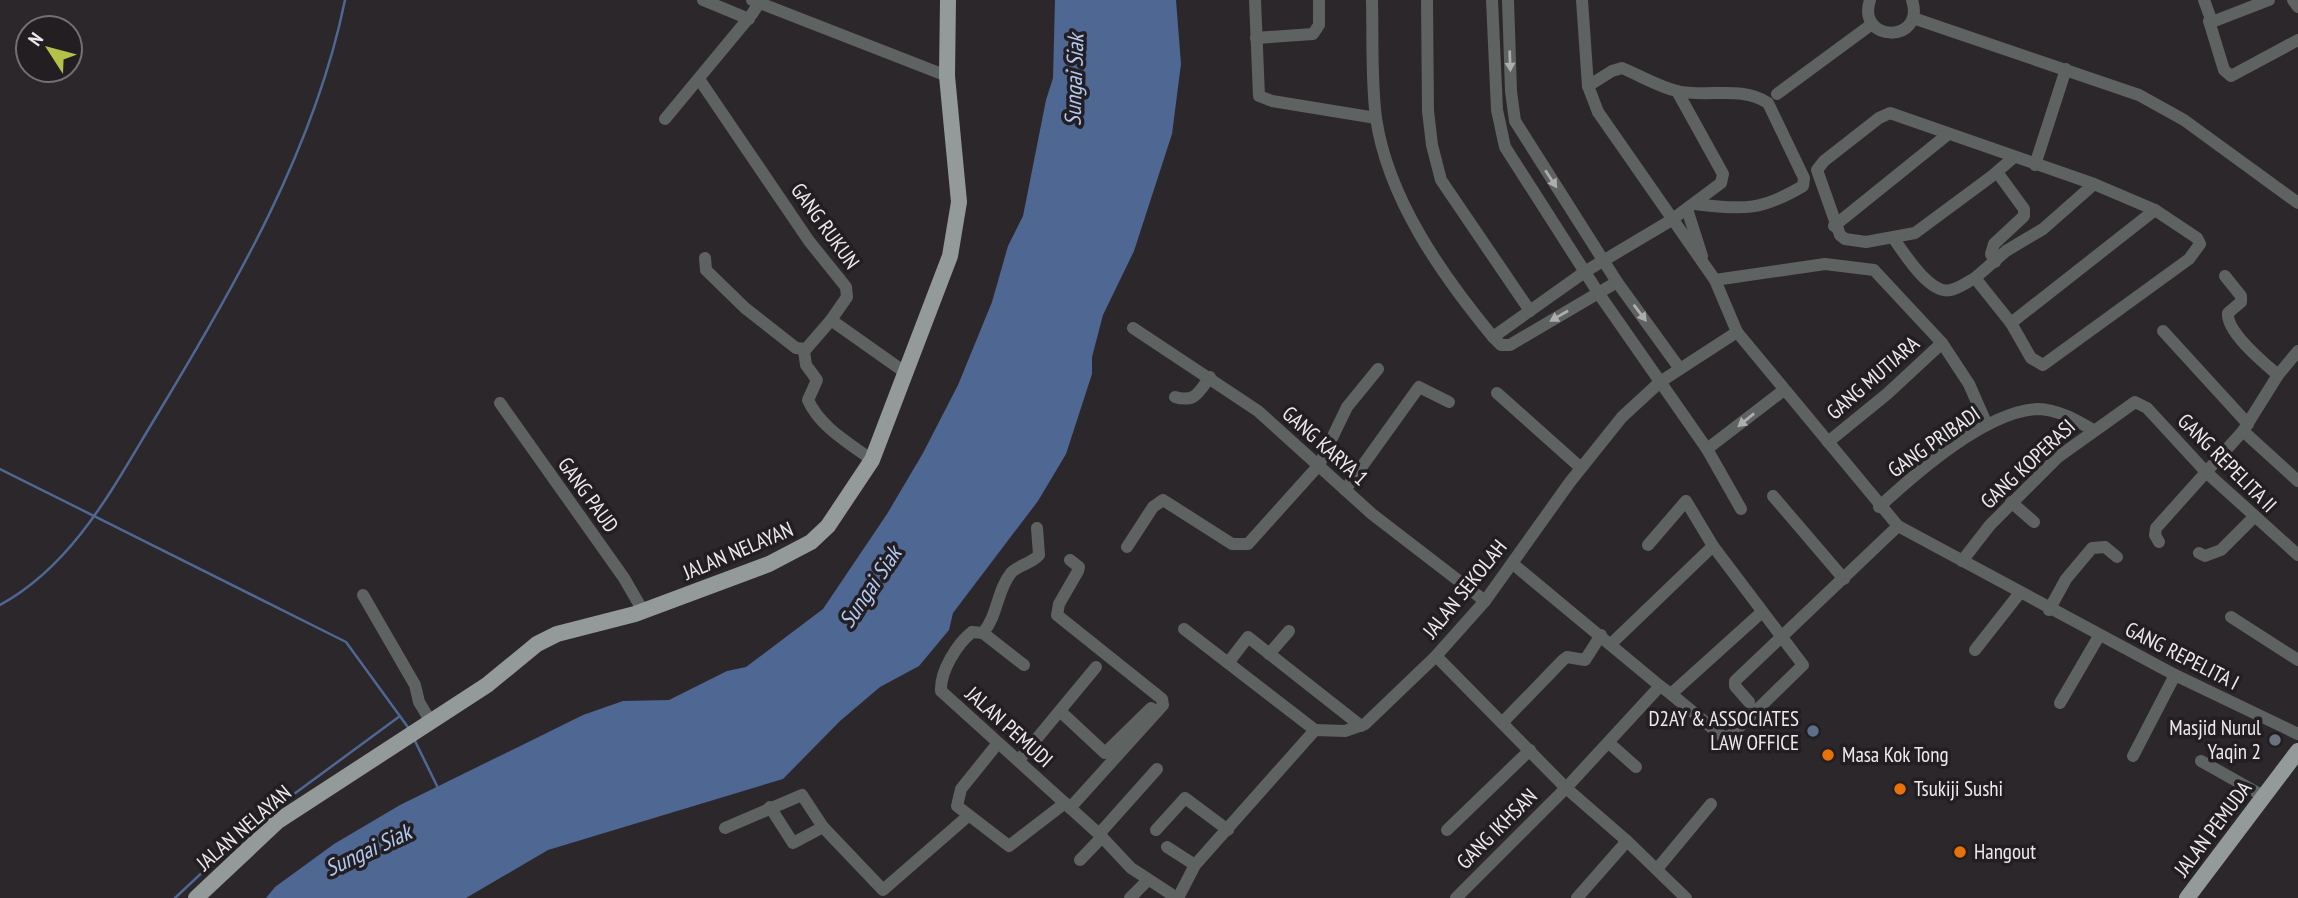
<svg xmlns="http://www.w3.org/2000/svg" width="2298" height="898" viewBox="0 0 2298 898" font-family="'PT Sans Narrow',sans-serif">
  <rect width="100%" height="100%" fill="#2c272b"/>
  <polygon fill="#4e6793" points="1055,0 1176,0 1181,64 1172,134 1134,251 1103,315 1092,357 1092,374 1066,454 1038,501 953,613 949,630 919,666 880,687 840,721 783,779 548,850 466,898 266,898 275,887 334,844 400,805 583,715 623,701 669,700 727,671 746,667 823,609 887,514 923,453 958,385 992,302 1008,246 1023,216 1046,100 1053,78"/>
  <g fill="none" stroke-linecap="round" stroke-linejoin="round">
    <g stroke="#4e6793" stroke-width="2.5">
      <polyline points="0,469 346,642 410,730"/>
      <path d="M0,605C75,564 115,484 157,415C235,286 315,148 345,0"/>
      <polyline points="414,739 439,790"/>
      <polyline points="175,898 256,822 400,716"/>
    </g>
    <g stroke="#5e6261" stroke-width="12">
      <polyline points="703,0 749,19"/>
      <polyline points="752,0 947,76"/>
      <polyline points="1255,0 1259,96 1272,101 1376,118"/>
      <path d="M1372,0C1373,39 1371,79 1376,118C1388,199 1442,275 1493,337L1501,345H1510L1617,282"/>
      <polyline points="1427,0 1428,111 1432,145 1441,180 1530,311"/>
      <polyline points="1492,0 1497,110 1505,147 1599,294 1707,449 1741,509"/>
      <polyline points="1508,0 1511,91 1515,121 1617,282 1680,369"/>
      <polyline points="1582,0 1588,86 1598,112 1715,280 1737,332 1898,526 2175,675 2298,734"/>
      <path d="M1870,0C1856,43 1926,44 1912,0"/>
      <polyline points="2204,0 2212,22 2269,0"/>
      <polyline points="2293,0 2298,7"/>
      <polyline points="1913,18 2139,95 2184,120 2298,203"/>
      <polyline points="2209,21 2224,70 2231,76 2298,40"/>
      <polyline points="1256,38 1313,34 1319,25 1319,0"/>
      <polyline points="699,79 809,241 846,287 847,297 831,320 906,373"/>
      <path d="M1588,86L1612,71L1622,68C1639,75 1659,87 1677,91C1707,98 1741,85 1768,103L1804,178L1803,186C1759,212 1744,209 1694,204"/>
      <polyline points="1777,94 1872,24"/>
      <polyline points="665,119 752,14 761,0"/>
      <polyline points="2013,158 1992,176 1915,233 1866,242 1845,239 1840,235 1817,170 1824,161 1879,118 1890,113 2094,184 2155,210 2197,238 2200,244 2189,259 2043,365 2031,358 2011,323 1975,278 2006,251 2043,229 2094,184"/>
      <polyline points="2035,165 2066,69"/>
      <polyline points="1687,209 1702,256"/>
      <polyline points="1834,226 1947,135"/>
      <path d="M1894,239C1904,253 1930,295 1950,290C1958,289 1967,282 1975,278"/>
      <polyline points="705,258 706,270 745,308 796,348 806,349 831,320"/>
      <polyline points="1995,262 1991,254 1994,244 2024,216 2024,209 1997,172"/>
      <path d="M2225,276L2241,296V302L2228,313C2226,332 2264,363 2278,375"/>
      <polyline points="1715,280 1825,264 1874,270 1942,343 1969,384 1987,425"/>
      <polyline points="2011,323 2155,210"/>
      <polyline points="1133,328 1258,411 1372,514 1485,601"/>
      <polyline points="2163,331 2248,424"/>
      <polyline points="1493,337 1586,271 1670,221 1721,183 1723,174 1677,91"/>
      <path d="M804,351L806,365L817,380L808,400C820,427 849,443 872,460"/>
      <polyline points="1497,393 1581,468"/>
      <path d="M1175,397C1195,403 1199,392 1210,377"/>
      <polyline points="500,403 624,578 643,611"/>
      <polyline points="2243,431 2298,481"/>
      <polyline points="1828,442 1887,394 1942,343"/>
      <polyline points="1707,449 1784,390"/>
      <polyline points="1345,490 1419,387 1449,402"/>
      <polyline points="1773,496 1844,579"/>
      <polyline points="2011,502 2034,522"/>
      <path d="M1879,507C1916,473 1986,411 2038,409C2057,409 2078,421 2093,430"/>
      <polyline points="2159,542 2155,535 2156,528 2243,431 2278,375 2298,351"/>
      <polyline points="1648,545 1686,501 1713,546 1803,665 1729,737 1722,736 1671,694"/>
      <polyline points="1127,547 1153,507 1163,500 1232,544 1248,544 1319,465 1347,407 1378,369"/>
      <polyline points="2199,553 2205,556 2221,550 2254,517"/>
      <polyline points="1070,560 1079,567 1078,571 1059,604 1057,615 1162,699 1163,705 1070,808"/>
      <polyline points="1962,561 1990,525 2058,457 2135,402 2147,408 2206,472 2298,555"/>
      <polyline points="1513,564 1660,686"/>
      <polyline points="363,595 415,685 419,702 431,722"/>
      <polyline points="2049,610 2066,579 2092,548 2105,547 2117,557"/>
      <polyline points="2231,617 2298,660"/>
      <polyline points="1184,629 1315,730"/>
      <path d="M983,633L972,632C957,644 940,671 941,691L1099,834L1131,868L1177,898"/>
      <path d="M983,633C998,615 997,590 1011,573C1018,565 1031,564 1039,555L1037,528"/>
      <polyline points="983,633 1024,665"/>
      <polyline points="1612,643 1713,546"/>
      <polyline points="1975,650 2019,594"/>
      <polyline points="1269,654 1289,631"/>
      <polyline points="1436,656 1566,788 1627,841 1686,898"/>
      <polyline points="1228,663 1248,637 1361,726"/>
      <polyline points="1749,702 1735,686 1735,681 1898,526"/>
      <polyline points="2060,703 2099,636"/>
      <polyline points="1061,712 1105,753 1151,708"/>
      <polyline points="1502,723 1563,660 1567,657 1585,660 1601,635"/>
      <polyline points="998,743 961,789 957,806 1009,846 1065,803"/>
      <polyline points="1609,743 1636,767"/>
      <polyline points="2133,756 2175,675"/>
      <polyline points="1019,760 1096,667"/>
      <polyline points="2201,761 2265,797"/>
      <polyline points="770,807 793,843 823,827"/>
      <polyline points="725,828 802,795 823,827 883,890 968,816"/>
      <polyline points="1156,830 1185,798 1228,830"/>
      <polyline points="1447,830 1530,750"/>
      <polyline points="1099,834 1157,769"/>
      <polyline points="1167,847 1195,865 1178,898"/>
      <polyline points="1080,860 1102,837"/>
      <polyline points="1195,865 1315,730 1345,731 1365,724 1436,656 1485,601 1570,482 1622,417 1660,382 1737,332"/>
      <polyline points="1657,869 1711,804"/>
      <polyline points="1130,898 1148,880"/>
      <polyline points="1456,898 1566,788 1660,686 1671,694 1762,612"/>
      <polyline points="1577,898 1627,841"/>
    </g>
    <g stroke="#939a99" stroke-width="16">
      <polyline points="196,898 278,821 487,685 537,644 557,634 635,614 769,564 811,542 828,526 872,460 950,256 959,202 947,76 948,0"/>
      <polyline points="2187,898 2298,751"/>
    </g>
  </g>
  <defs><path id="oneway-solid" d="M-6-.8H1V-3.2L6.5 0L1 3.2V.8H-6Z" transform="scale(1.75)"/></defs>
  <g fill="#adadae">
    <use href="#oneway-solid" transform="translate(1510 61) rotate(88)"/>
    <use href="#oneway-solid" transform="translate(1551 179) rotate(57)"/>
    <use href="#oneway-solid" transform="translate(1640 313) rotate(53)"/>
    <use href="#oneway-solid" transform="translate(1559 316) rotate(150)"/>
    <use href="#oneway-solid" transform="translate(1746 420) rotate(141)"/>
  </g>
  <circle fill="#5c6f8a" stroke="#221e22" stroke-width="2.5" cx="1813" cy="731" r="7"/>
  <circle fill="#6b7280" stroke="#221e22" stroke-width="2.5" cx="2275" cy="740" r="7"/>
  <g fill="#e8710a" stroke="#221e22" stroke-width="2.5">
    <circle cx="1828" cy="755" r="7"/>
    <circle cx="1900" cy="789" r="7"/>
    <circle cx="1960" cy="852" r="7"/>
  </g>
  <g text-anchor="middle" stroke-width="7" stroke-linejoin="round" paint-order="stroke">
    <g font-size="21" fill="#edeaed" stroke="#221e22">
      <text transform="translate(825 226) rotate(54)" y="7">GANG RUKUN</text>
      <text transform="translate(1873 378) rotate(-41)" y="7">GANG MUTIARA</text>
      <text transform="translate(1934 442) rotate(-35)" y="7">GANG PRIBADI</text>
      <text transform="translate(1325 446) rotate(42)" y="7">GANG KARYA 1</text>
      <text transform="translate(2227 463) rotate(45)" y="7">GANG REPELITA II</text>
      <text transform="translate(2028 464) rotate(-43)" y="7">GANG KOPERASI</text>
      <text transform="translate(588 495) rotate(54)" y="7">GANG PAUD</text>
      <text transform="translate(738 551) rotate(-23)" y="7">JALAN NELAYAN</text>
      <text transform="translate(1465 589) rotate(-51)" y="7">JALAN SEKOLAH</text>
      <text transform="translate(2182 656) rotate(27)" y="7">GANG REPELITA I</text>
      <text transform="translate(1009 727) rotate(42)" y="7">JALAN PEMUDI</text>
      <text transform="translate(244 828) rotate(-41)" y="7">JALAN NELAYAN</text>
      <text transform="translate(1497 829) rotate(-45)" y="7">GANG IKHSAN</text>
      <text transform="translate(2213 829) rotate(-53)" y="7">JALAN PEMUDA</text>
    </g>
    <g font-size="21" fill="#edeaed" stroke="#221e22" text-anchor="start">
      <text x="1799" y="726" text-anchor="end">D2AY &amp; ASSOCIATES<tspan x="1799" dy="24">LAW OFFICE</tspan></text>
      <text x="2261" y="735" text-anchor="end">Masjid Nurul<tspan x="2261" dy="24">Yaqin 2</tspan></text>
      <text x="1842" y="762">Masa Kok Tong</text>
      <text x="1914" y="796">Tsukiji Sushi</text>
      <text x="1974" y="859">Hangout</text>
    </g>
    <g font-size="23" font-style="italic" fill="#b1c9f3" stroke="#221e22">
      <text transform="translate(1074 80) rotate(-88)" y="8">Sungai Siak</text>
      <text transform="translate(870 587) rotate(-56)" y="8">Sungai Siak</text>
      <text transform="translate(368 850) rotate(-25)" y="8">Sungai Siak</text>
    </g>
  </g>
  <g transform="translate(49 49) rotate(306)"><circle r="33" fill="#221e22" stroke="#737073" stroke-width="2"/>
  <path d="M0-5L12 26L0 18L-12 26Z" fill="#b4c24a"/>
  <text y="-10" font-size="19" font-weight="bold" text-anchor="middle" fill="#edeaed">N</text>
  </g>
</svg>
